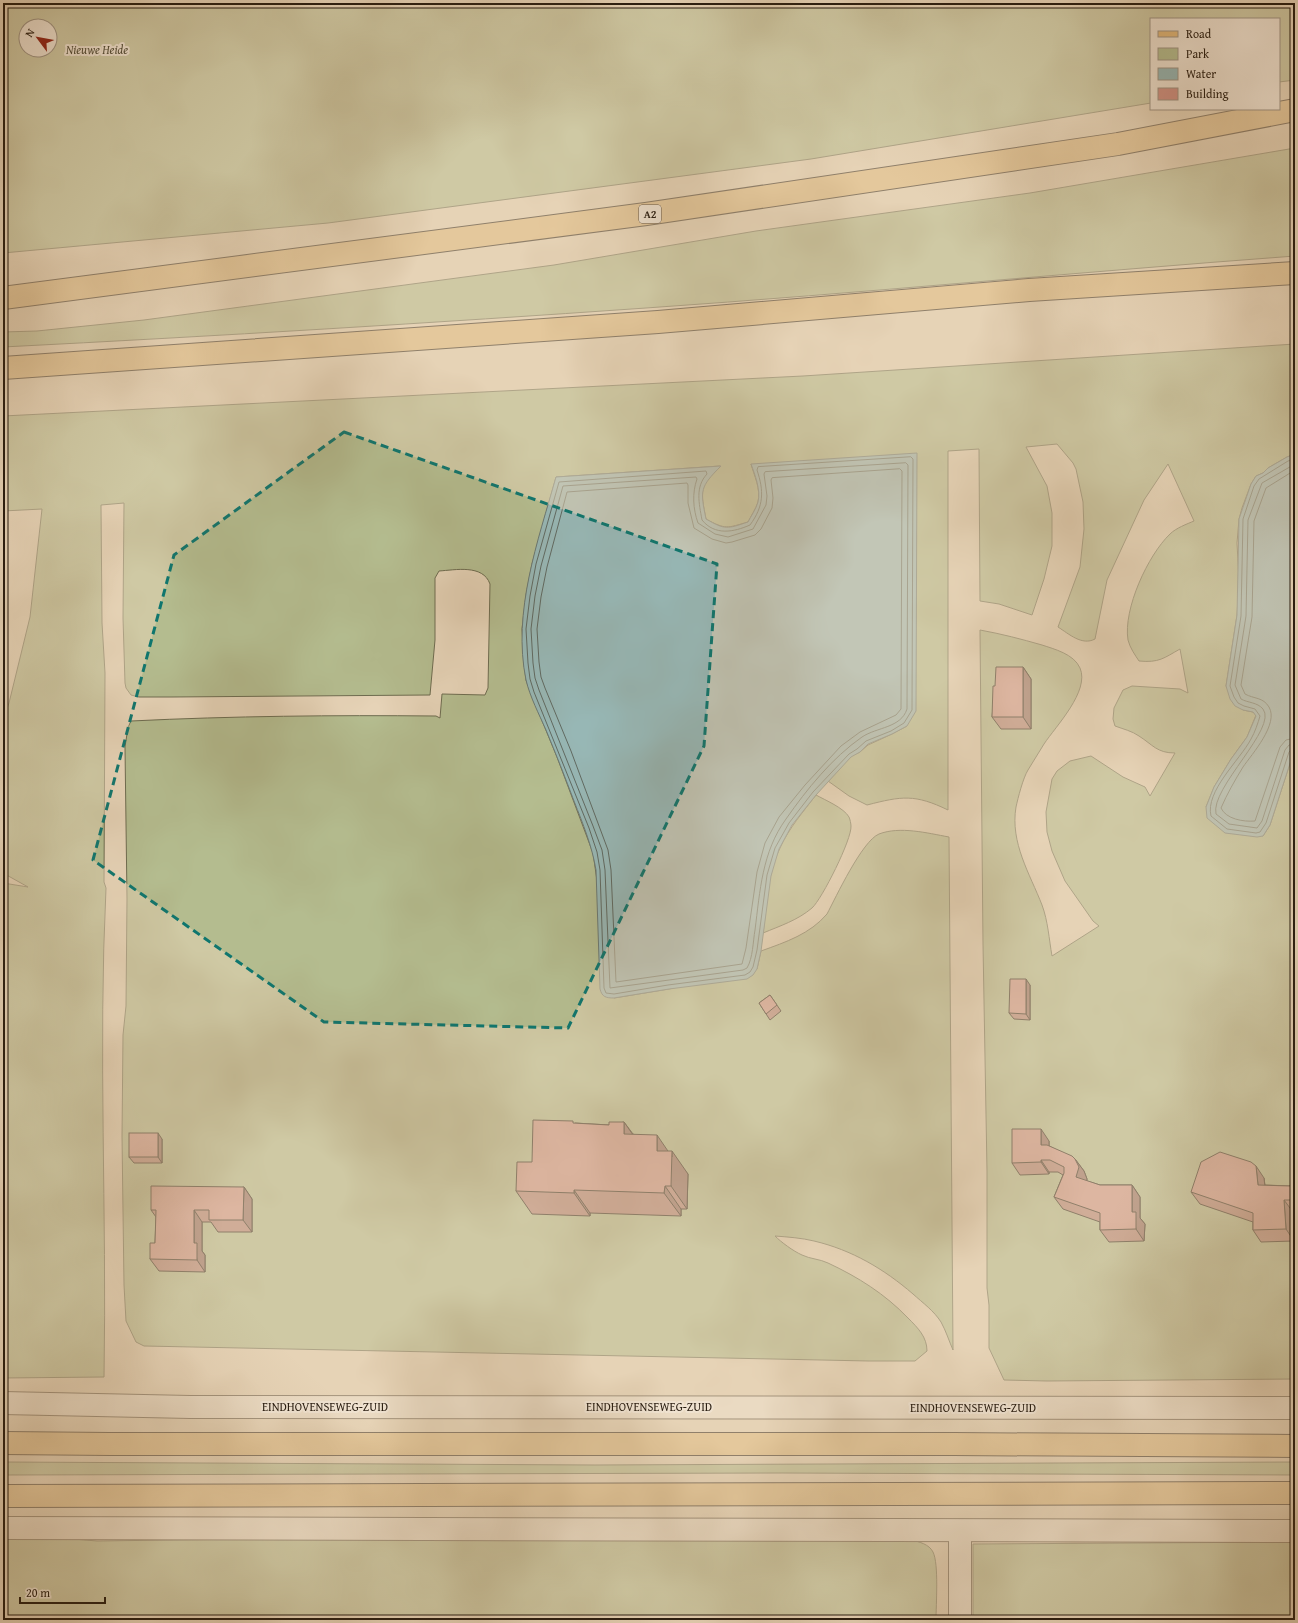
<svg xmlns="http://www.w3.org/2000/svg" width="1298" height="1623" viewBox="0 0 1298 1623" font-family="'Gentium Book Plus',serif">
  <rect width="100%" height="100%" fill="#e6d3b7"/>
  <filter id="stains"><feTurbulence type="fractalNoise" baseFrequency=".005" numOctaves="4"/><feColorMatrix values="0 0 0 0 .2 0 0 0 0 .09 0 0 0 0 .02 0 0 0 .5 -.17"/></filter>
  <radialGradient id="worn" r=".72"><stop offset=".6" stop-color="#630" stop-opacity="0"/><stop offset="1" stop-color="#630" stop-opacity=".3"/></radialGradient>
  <g fill="#b4bc8f" stroke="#6e6c50" fill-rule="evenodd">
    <path d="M3,3H1295V80L1279,82V19H1151V103L811,159L328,223L3,253ZM26,26H50V50H26Z"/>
    <path d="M1295,148V256C1079,272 863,293 646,308C432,323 218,336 3,347V332L37,331L144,320L554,265L756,231L1030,193Z"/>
    <path d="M1295,344V454L1287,457L1268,468L1263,473L1256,476L1251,484L1242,508L1239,519L1237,543L1239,581L1237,615L1226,686L1243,710L1253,712L1256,715L1247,737L1231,759L1214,787L1206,807L1263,836L1270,825L1295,748V1379L1047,1381L1004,1380L989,1348V1305L987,1288V1171L983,944L980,630C1002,634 1021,639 1042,645C1054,649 1074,654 1080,668C1090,691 1056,726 1044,744C1039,753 1033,761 1028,770C1023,778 1018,798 1016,807C1010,843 1030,874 1042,905C1048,921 1049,939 1052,956L1099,926L1093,921L1065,881L1052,851L1047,832L1046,812L1052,779L1057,771L1070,761L1091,756L1123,777L1145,787L1150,796L1175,753C1157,753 1153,745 1139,736C1132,731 1123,729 1115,726L1113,719L1114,708L1123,690L1132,686L1180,689L1188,693L1180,649C1164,658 1159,663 1139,661C1135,655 1130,648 1128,640C1123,609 1148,555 1170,534C1176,528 1187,524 1194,521L1168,464L1144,500L1107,580L1095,639C1082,646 1069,634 1058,627L1080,567L1084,529L1083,502L1076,469L1073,463L1057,444L1026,447L1047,486L1052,513V546L1044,579L1032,615L999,604L980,601L979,449L948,451V810C915,794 902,796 867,805L849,796L828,781L851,756L860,752L868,745L892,734L907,726L751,464C754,475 761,489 758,502C756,509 751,516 748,522C727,528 726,530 706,519C704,507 699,492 706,480C710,475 716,471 720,466L556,477L532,564L526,595L522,629L524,664L526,680L531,694L557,757L593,853L614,998L669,989L757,969L761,951C786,942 810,934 827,914C836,897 862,841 879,834C900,826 927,833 949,837L953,1350C949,1341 946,1331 941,1322C934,1311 923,1303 913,1294C884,1269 852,1250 814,1241C802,1238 788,1237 775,1236C781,1242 793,1251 802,1255C810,1259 820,1259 828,1263C858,1277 885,1294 908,1318C918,1328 927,1337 927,1351L915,1361H869L144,1346L136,1342L126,1321L124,1285L122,1136L123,1035L126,1006L127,899L125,747L128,727L131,721C233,716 334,715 436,716L440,718L442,694L485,695L488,688L490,584C483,564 455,570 439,571L435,578V640L430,695L171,697H139L131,695L126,688L125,683L123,618L124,503L101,505L102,623L105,673L104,882L106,888C98,1050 107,1214 104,1377L3,1378V883L28,887L3,873V720L9,703L30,617L42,509L3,511V416L803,376Z"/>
    <path d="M816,795C825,800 844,808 849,817C850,819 851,824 851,826C852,839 822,899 812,908C798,920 780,926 763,933C767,906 767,873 780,848C789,828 803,812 816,795Z"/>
    <polygon points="3,1462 595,1465 1295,1462 1295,1475 783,1473 3,1475"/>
    <path d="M61,1538L97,1541L248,1539L912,1540C919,1542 929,1544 933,1552C939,1564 936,1605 936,1620H3V1539Z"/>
    <polygon points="1295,1542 1295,1620 973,1620 973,1544"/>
  </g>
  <g fill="#97b7b5" stroke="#6b7973">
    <path d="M917,453L916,711L907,726L892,734L868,744L860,752L851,757L816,795L792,825L779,849L771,876L761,951L757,969L753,975L747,979L669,989L614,998C606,998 602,997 600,989L596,870C592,846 583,824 574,801C565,777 556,754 546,730C539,714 530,697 526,680C512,612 538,541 556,477L721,466C700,487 700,490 706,519C725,530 727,529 748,522C751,516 756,509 758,502C761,490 755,475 751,464Z"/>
    <polygon points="1295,454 1295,748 1270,825 1263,836 1257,837 1225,833 1207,818 1206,807 1214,787 1231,759 1247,737 1256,716 1253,712 1243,710 1235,706 1230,699 1226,686 1237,615 1239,519 1251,484 1256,476 1263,473 1268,468 1287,457"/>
  </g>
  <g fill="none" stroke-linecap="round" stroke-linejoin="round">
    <g stroke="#606a62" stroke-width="1">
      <path d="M911,457L913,459L912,710L904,723L891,731L866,741L857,749L849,754L813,792L789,823L775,848L767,875L757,950L753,967L750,972L745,975L668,985L614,994L606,993L604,988L600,870L597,852L589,828L534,692L530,679L528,663L526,629L530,596L536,564L559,482L706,471L707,474C695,487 699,503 702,520C715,536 734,532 750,525C764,506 764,491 757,470L758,467Z"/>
      <path d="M1295,459L1288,461L1259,479L1254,486L1243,519L1241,616L1230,686L1234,697L1238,703L1244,706L1255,709L1260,716C1258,723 1255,732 1251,739C1240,760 1205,791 1211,816L1227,829L1256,833L1260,832L1266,823L1289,752L1291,750L1295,749"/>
      <path d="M906,463L908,465L907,709C901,728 877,727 862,737C832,758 807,789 786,819C762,852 760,891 755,930C753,941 753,958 747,968L743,970L610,988L605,870L602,850L593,826L539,690L535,678L533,663L531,629L535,596L541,566L563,486L696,477L697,479C692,493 693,509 698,523L715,534L728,537L753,529L766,505L767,496L764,474L765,472Z"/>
      <path d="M1295,464L1262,483L1248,520L1246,616L1235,685L1241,699C1248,703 1257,702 1263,709C1278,728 1210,788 1216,814L1229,824L1257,828L1262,821L1285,750L1289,745L1295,744"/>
      <polygon points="900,469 902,471 901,709 896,715 860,732 841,746 805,785 779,817 765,843 757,872 746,948 742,964 616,982 611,870 608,850 571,751 545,688 541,677 539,662 537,629 541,597 547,567 567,492 687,483 688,485 688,503 694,528 712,539 726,543 732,542 755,535 761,529 772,508 773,498 771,480 772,478"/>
      <path d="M1295,470L1266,488L1254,521L1252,617L1241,685L1245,694C1254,699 1263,697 1269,707C1279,724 1252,754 1243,767C1235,780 1227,794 1221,808C1226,819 1243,822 1255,821L1280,747L1286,740L1295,738"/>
    </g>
    <defs>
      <g id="minor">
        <polyline points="3,1403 190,1407 1295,1408"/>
        <polyline points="3,1528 1295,1531"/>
        <polyline points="960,1620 960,1531"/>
      </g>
      <g id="primary">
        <polyline points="3,1443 110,1444 953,1444 1295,1446"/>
        <polyline points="3,1496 1295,1493"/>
      </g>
      <g id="motorway">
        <polyline points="3,298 646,214 1118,144 1295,110"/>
        <polyline points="3,368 658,322 1029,290 1295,273"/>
      </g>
    </defs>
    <use href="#minor" stroke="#584a3a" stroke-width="24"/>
    <use href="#primary" stroke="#281c10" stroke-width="24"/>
    <use href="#motorway" stroke="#281c10" stroke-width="24"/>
    <use href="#minor" stroke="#efe2d0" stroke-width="22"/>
    <use href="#primary" stroke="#e3ba7c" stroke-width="22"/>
    <use href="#motorway" stroke="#e3ba7c" stroke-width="22"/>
  </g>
  <g fill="#b57e74" stroke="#281c10">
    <polygon points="1023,667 1031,679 1031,729 1001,729 992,717 995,686"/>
    <polygon points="1030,985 1030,1020 1014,1019 1009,1013"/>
    <polygon points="770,995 781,1011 770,1020 759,1003"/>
    <polygon points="624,1122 633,1134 667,1151 688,1174 687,1209 681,1209 681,1216 590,1213 590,1216 532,1214 516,1191 532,1162 575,1123 609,1125"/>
    <polygon points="162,1139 162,1163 134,1163 129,1157"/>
    <polygon points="1049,1141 1049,1146 1075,1159 1084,1171 1087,1179 1087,1181 1100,1185 1132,1185 1140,1197 1140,1218 1145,1224 1144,1241 1109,1242 1100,1230 1100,1222 1063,1209 1054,1197 1063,1175 1058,1172 1049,1172 1049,1174 1020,1175 1012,1163"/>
    <polygon points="1295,1177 1295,1212 1293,1212 1294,1241 1261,1242 1253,1230 1253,1222 1200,1204 1191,1192 1264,1178 1265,1185 1290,1186"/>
    <polygon points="244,1187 252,1199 252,1232 218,1232 211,1222 202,1222 202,1251 205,1255 205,1272 159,1271 150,1259 155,1243 156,1217 151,1210"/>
  </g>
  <g fill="#93675e" stroke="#281c10">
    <polygon points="1023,667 1031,679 1031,729 1023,717"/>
    <polygon points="1026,979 1030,985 1030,1020 1026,1014"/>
    <polygon points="624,1122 640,1145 624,1134"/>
    <polygon points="1041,1129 1049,1141 1049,1157 1041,1145"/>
    <polygon points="158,1133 162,1139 162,1163 158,1157"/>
    <polygon points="657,1135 672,1157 672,1151 688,1174 687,1209 671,1186 657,1151"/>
    <polygon points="1075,1159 1084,1171 1087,1179 1084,1189 1076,1177"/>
    <polygon points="1041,1160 1049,1172 1049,1174 1041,1162"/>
    <polygon points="1256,1166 1264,1178 1266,1197 1258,1185"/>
    <polygon points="1132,1185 1140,1197 1140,1218 1145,1224 1144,1241 1136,1229 1132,1212"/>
    <polygon points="665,1186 681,1209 681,1216 664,1193"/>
    <polygon points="244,1187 252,1199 252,1232 243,1220"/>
    <polygon points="574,1190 590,1213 590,1216 574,1193"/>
    <polygon points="1295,1195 1295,1203 1293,1200"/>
    <polygon points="1284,1200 1293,1212 1294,1241 1286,1229"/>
    <polygon points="194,1210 202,1222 202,1251 205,1255 205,1272 197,1260 194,1243"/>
  </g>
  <g fill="#d29387" stroke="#281c10">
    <polygon points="996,667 1023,667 1023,717 992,717 993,686 995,686"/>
    <polygon points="1295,921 1295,936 1294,936"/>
    <polygon points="1293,945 1295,945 1295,952 1292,952"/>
    <polygon points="1010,979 1026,979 1026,1014 1009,1013"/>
    <polygon points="770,995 777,1005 766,1014 759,1003"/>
    <polygon points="533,1120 573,1121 573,1123 609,1125 609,1122 624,1122 624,1134 657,1135 657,1151 672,1151 671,1186 665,1186 664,1193 574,1190 574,1193 516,1191 517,1162 532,1162"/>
    <polygon points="1012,1129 1041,1129 1041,1145 1047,1145 1072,1156 1075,1159 1079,1167 1076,1177 1100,1185 1132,1185 1132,1212 1136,1212 1136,1229 1100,1230 1100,1213 1054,1197 1064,1173 1064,1167 1050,1160 1041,1160 1041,1162 1012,1163"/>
    <rect x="129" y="1133" width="29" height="24"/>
    <polygon points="1220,1152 1251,1162 1256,1166 1258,1185 1290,1186 1294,1178 1295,1177 1295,1195 1293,1200 1284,1200 1286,1229 1253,1230 1253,1213 1191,1192 1201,1162"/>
    <polygon points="151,1186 244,1187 243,1220 209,1220 209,1210 194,1210 194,1243 197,1243 197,1260 150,1259 150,1243 155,1243 156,1210 151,1210"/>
  </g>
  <path d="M0 0H1298V1623H0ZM344,432L717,564L704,746L568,1028L324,1022L93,860L174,555Z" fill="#e6d3b7" fill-opacity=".55" fill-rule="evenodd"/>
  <path fill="none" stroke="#0f766e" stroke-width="3" stroke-dasharray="8 5" stroke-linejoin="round" d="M344,432L717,564L704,746L568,1028L324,1022L93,860L174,555Z"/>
  <g text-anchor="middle" stroke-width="4" stroke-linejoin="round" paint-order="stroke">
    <rect fill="#efe2d0" stroke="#64574a" stroke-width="1" x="639" y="205" width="22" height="18" rx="3"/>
    <g font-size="11" font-weight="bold" fill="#281c10">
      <text x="650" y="218">A2</text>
    </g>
    <g font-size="12" font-style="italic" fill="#524c36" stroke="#efe2d0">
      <text x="97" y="54">Nieuwe Heide</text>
    </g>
    <g font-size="12" fill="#281c10" stroke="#efe2d0">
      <text x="325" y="1411">EINDHOVENSEWEG-ZUID</text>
      <text x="649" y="1411">EINDHOVENSEWEG-ZUID</text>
      <text x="973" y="1412">EINDHOVENSEWEG-ZUID</text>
    </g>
  </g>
  <rect width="1298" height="1623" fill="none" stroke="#e6d3b7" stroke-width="16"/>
  <rect x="4" y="4" width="1290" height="1615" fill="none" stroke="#281c10" stroke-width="2"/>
  <rect x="8" y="8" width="1282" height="1607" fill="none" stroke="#281c10"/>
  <rect x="1150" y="18" width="130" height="92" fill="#efe2d0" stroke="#9f9383"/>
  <rect x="1158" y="31" width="20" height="6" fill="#e3ba7c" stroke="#9f9383"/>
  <text x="1186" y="38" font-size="12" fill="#281c10">Road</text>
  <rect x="1158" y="48" width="20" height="12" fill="#b4bc8f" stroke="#9f9383"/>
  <text x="1186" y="58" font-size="12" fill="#281c10">Park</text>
  <rect x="1158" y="68" width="20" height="12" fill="#97b7b5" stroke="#9f9383"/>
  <text x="1186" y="78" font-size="12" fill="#281c10">Water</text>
  <rect x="1158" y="88" width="20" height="12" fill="#d29387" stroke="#9f9383"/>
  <text x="1186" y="98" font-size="12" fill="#281c10">Building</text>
  <g transform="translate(38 38) rotate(302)"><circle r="19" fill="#efe2d0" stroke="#9f9383"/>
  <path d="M0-3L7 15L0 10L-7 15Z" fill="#8f2418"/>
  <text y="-6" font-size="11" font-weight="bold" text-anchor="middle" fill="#281c10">N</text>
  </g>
  <path d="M20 1597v6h85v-6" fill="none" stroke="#281c10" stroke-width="2"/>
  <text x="26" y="1597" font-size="12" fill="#281c10" stroke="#efe2d0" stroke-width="3" paint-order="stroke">20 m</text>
  <rect width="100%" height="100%" filter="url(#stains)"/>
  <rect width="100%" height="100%" fill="url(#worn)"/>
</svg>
